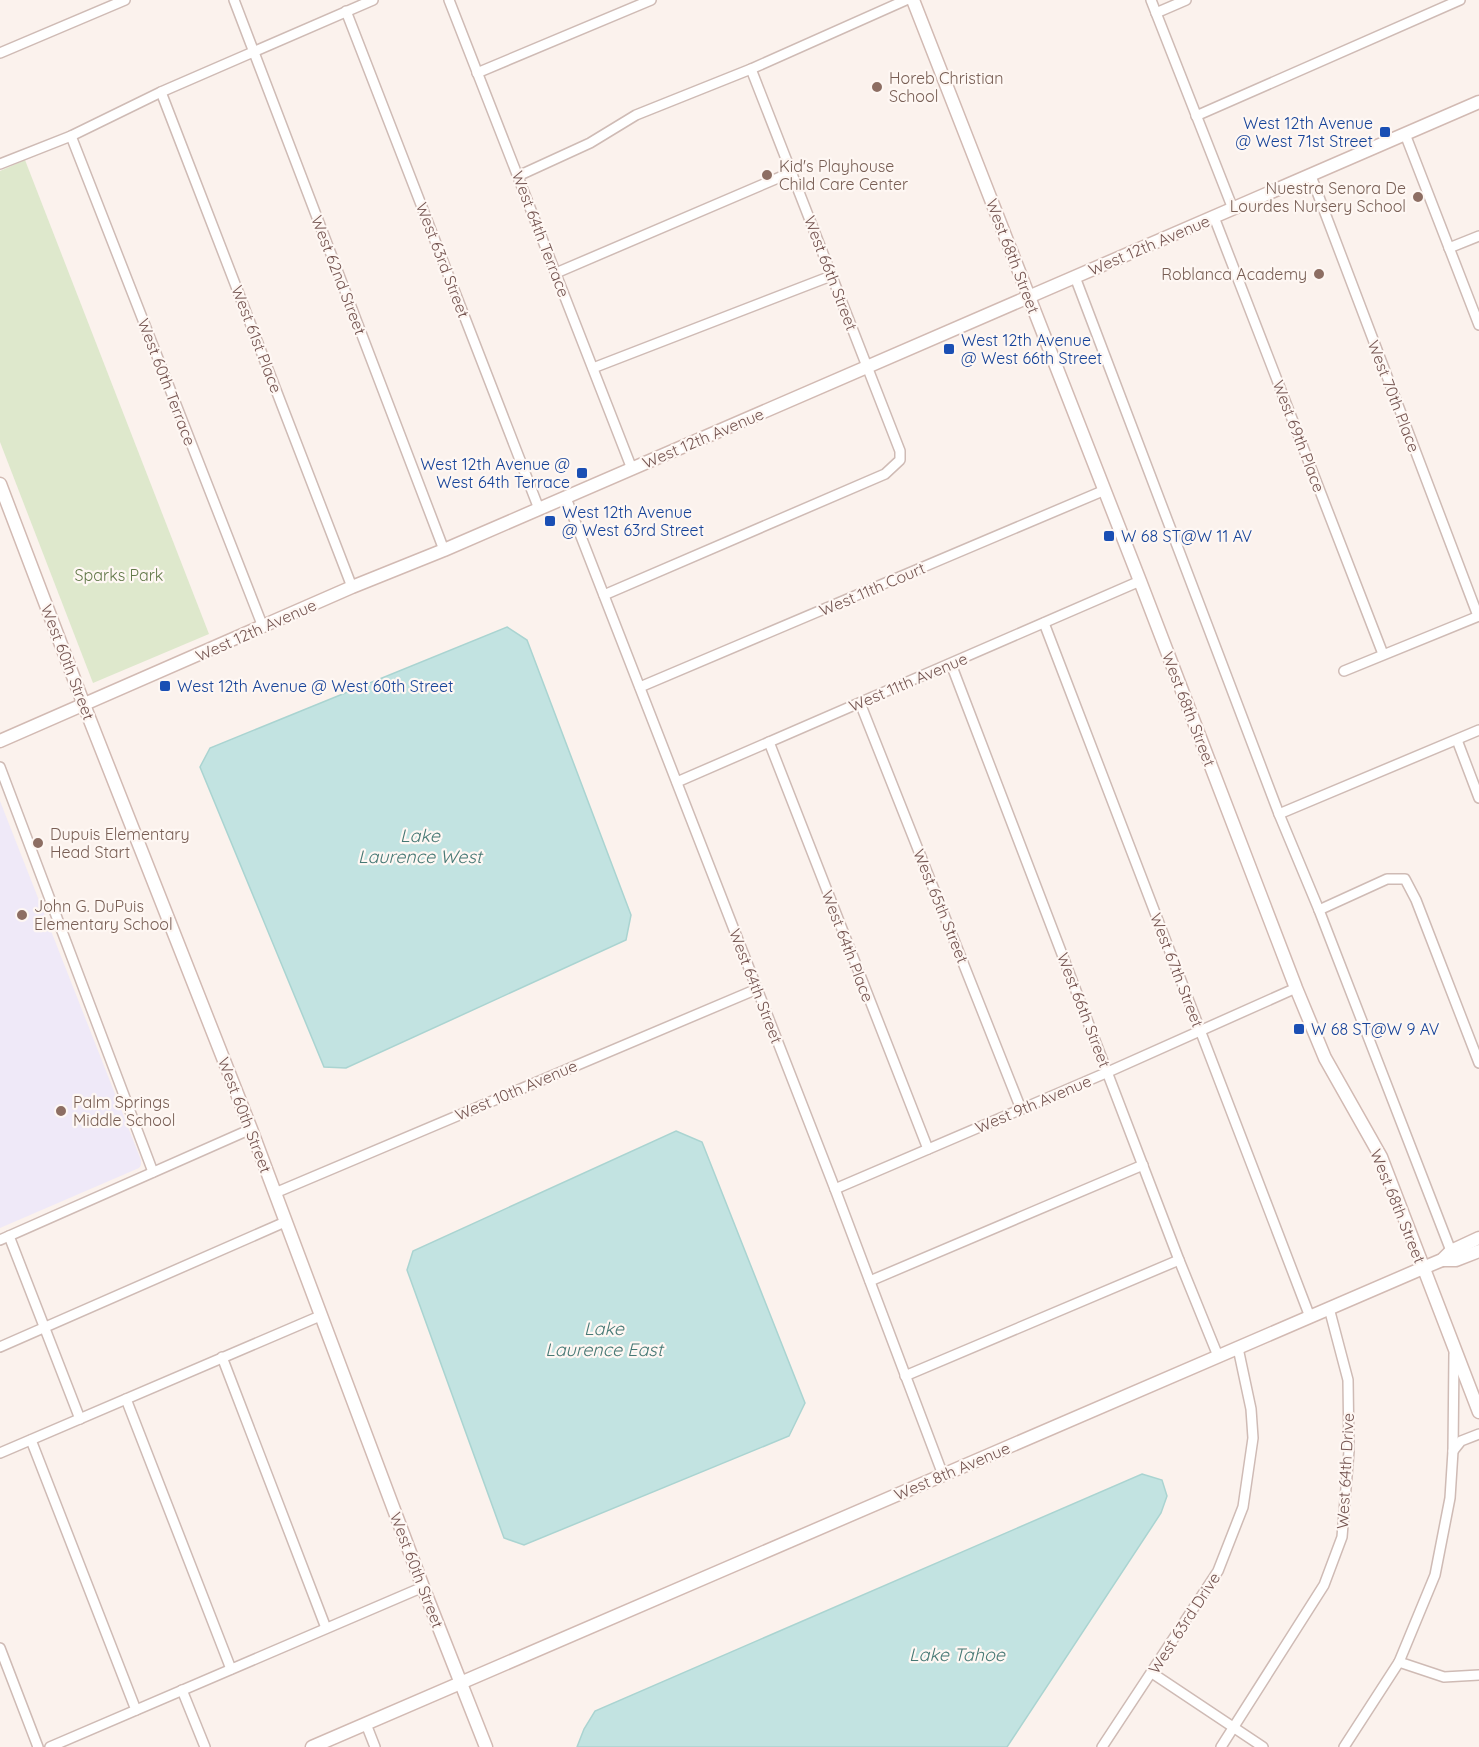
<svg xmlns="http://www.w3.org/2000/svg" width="1479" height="1747" viewBox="0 0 1479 1747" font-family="Quicksand,sans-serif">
  <rect width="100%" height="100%" fill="#fbf2ed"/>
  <polygon fill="#efe9f8" points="0,801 141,1160 141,1165 139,1168 0,1228"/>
  <polygon fill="#dee8cc" points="25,160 209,634 93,683 0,442 0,171"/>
  <g fill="#c2e3e1" stroke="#aad4d1" stroke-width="1.5">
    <polygon points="507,627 527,640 631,915 626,940 346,1068 324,1067 200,767 210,748"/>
    <polygon points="676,1131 702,1142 805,1403 789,1436 524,1545 504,1538 407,1270 413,1251"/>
    <polygon points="1142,1474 1162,1480 1167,1496 1161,1513 1007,1747 577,1747 584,1729 595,1711"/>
  </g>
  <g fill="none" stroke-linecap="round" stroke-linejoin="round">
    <defs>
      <g id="street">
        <polyline points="234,0 444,550"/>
        <polyline points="449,0 632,469"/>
        <polyline points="1151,0 1233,209"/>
        <polyline points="346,11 539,509"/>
        <polyline points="1156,13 1186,0"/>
        <polyline points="0,53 125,0"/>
        <polyline points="477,73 651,0"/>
        <polyline points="161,92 352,587"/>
        <polyline points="1196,116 1460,0"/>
        <polyline points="1405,134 1479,325"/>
        <polyline points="71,136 263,627"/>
        <polyline points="0,164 71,136 161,92 373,0"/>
        <polyline points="518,176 590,143 636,115 751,69 906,0"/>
        <polyline points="1311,176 1478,616"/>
        <polyline points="1214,217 1383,654"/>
        <polyline points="1449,248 1479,236"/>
        <polyline points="556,273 792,172"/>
        <polyline points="1075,277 1279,814 1319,910 1451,1251"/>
        <polyline points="593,368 831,276"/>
        <polyline points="566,498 835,1189 943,1475"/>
        <polyline points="604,595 885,474 900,460 900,451 751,69"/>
        <polyline points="1044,623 1310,1317"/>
        <polyline points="951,664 1179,1260 1218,1356"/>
        <polyline points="1344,671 1479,616"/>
        <polyline points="640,687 1105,490"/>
        <polyline points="860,703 1021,1109"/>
        <polyline points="1457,740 1479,798"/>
        <polyline points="769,742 928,1149"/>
        <polyline points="0,767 153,1172"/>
        <polyline points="677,782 1140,581"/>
        <polyline points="1279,814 1479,730"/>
        <polyline points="1319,910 1387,879 1405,879 1416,900 1479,1063"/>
        <polyline points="835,1189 1108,1072 1296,988"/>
        <polyline points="275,1193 757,989"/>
        <polyline points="9,1236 80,1419"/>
        <polyline points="0,1240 251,1129"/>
        <polyline points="870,1281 1143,1165"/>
        <polyline points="0,1347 285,1222"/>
        <polyline points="222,1357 326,1628"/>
        <polyline points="905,1376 1179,1260"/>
        <polyline points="126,1399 231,1669"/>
        <polyline points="31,1440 136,1710"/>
        <polyline points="1453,1451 1461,1441 1479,1434"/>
        <polyline points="0,1453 320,1316"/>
        <polyline points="0,1648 38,1747"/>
        <polyline points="1399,1662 1444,1677 1479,1675"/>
        <polyline points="1152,1673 1263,1747"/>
        <polyline points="182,1690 205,1747"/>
        <polyline points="366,1724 375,1747"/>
        <polyline points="50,1747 423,1587"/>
        <polyline points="1102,1747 1218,1571 1243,1507 1253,1438 1251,1409 1238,1348"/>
        <polyline points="1221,1747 1324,1585 1342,1537 1349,1451 1348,1380 1329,1308"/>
        <polyline points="1344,1747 1399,1662 1435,1575 1450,1498 1453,1451 1454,1354"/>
      </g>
      <g id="secondary">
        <polyline points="913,0 1140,581 1296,988 1325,1058 1381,1157 1479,1412"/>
        <polyline points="0,484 84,705 251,1129 423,1587 486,1747"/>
        <polyline points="0,741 352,587 444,550 1479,102"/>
        <polyline points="1442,1260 1456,1260 1479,1251"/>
        <polyline points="312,1747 1423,1268 1442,1260 1451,1251 1479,1238"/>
      </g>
    </defs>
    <use href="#street" stroke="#cfbbb5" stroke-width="12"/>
    <use href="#secondary" stroke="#d2bab3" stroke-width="15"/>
    <use href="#street" stroke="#fff" stroke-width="9"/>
    <use href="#secondary" stroke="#fff" stroke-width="12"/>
  </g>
  <g fill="#8d6e63" stroke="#fef7f3" stroke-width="2">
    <circle cx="877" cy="87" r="6"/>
    <circle cx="767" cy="175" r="6"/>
    <circle cx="1418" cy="197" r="6"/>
    <circle cx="1319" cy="274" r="6"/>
    <circle cx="38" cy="843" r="6"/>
    <circle cx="22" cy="915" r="6"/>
    <circle cx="61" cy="1111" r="6"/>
  </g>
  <g fill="#1a4fb4" stroke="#fef7f3" stroke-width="2">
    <rect x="1379" y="126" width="12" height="12" rx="3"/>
    <rect x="943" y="343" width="12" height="12" rx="3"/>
    <rect x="576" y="467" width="12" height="12" rx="3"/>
    <rect x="544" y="515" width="12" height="12" rx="3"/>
    <rect x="1103" y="530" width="12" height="12" rx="3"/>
    <rect x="159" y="680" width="12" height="12" rx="3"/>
    <rect x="1293" y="1023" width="12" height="12" rx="3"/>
  </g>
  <g text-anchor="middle" stroke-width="4.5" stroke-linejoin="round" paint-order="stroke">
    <g font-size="16" fill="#785e54" stroke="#fef7f3" text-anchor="start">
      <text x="889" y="84">Horeb Christian<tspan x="889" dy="18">School</tspan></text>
      <text x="779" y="172">Kid's Playhouse<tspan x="779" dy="18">Child Care Center</tspan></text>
      <text x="1406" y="194" text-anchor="end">Nuestra Senora De<tspan x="1406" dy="18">Lourdes Nursery School</tspan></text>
      <text x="1307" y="280" text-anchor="end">Roblanca Academy</text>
      <text x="50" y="840">Dupuis Elementary<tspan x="50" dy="18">Head Start</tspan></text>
      <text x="34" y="912">John G. DuPuis<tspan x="34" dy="18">Elementary School</tspan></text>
      <text x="73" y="1108">Palm Springs<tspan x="73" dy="18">Middle School</tspan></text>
    </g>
    <g font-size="16" fill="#164399" stroke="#fef7f3" text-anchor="start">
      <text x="1373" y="129" text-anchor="end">West 12th Avenue<tspan x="1373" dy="18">@ West 71st Street</tspan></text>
      <text x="961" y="346">West 12th Avenue<tspan x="961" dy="18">@ West 66th Street</tspan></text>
      <text x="570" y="470" text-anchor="end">West 12th Avenue @<tspan x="570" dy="18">West 64th Terrace</tspan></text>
      <text x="562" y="518">West 12th Avenue<tspan x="562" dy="18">@ West 63rd Street</tspan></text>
      <text x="1121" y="542">W 68 ST@W 11 AV</text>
      <text x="177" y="692">West 12th Avenue @ West 60th Street</text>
      <text x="1311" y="1035">W 68 ST@W 9 AV</text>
    </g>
    <g font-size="16" fill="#755551" stroke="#fef7f3">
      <text transform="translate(541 234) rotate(69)" y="6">West 64th Terrace</text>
      <text transform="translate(1149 245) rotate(-23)" y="6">West 12th Avenue</text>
      <text transform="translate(1013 256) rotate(69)" y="6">West 68th Street</text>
      <text transform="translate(443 260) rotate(69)" y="6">West 63rd Street</text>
      <text transform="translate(831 273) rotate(69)" y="6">West 66th Street</text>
      <text transform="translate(339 275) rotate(69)" y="6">West 62nd Street</text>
      <text transform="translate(257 339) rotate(69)" y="6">West 61st Place</text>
      <text transform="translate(167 382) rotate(69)" y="6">West 60th Terrace</text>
      <text transform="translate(1394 396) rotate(69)" y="6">West 70th Place</text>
      <text transform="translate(1299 436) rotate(69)" y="6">West 69th Place</text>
      <text transform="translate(703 438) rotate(-23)" y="6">West 12th Avenue</text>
      <text transform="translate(872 589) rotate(-23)" y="6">West 11th Court</text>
      <text transform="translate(256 630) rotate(-24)" y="6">West 12th Avenue</text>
      <text transform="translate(68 662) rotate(69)" y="6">West 60th Street</text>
      <text transform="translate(908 682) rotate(-23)" y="6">West 11th Avenue</text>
      <text transform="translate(1189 709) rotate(69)" y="6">West 68th Street</text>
      <text transform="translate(941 906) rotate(68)" y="6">West 65th Street</text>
      <text transform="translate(848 946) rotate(69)" y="6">West 64th Place</text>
      <text transform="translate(1177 970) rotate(69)" y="6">West 67th Street</text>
      <text transform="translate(756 986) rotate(69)" y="6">West 64th Street</text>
      <text transform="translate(1084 1010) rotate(69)" y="6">West 66th Street</text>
      <text transform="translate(516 1090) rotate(-23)" y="6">West 10th Avenue</text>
      <text transform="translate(1033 1104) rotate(-23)" y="6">West 9th Avenue</text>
      <text transform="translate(245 1115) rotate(69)" y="6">West 60th Street</text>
      <text transform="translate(1398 1206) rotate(68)" y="6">West 68th Street</text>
      <text transform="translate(952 1471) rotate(-23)" y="6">West 8th Avenue</text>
      <text transform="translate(1345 1471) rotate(-87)" y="6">West 64th Drive</text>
      <text transform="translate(417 1570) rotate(69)" y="6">West 60th Street</text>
      <text transform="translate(1184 1623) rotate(-57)" y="6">West 63rd Drive</text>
    </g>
    <g font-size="16" fill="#63794a" stroke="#fef7f3">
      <text x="119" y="581">Sparks Park</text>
    </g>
    <g font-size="18" font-style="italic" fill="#467874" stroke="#fef7f3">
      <text x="420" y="842">Lake<tspan x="420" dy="21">Laurence West</tspan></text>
      <text x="604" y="1335">Lake<tspan x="604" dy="21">Laurence East</tspan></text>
      <text x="957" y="1661">Lake Tahoe</text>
    </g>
  </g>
</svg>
